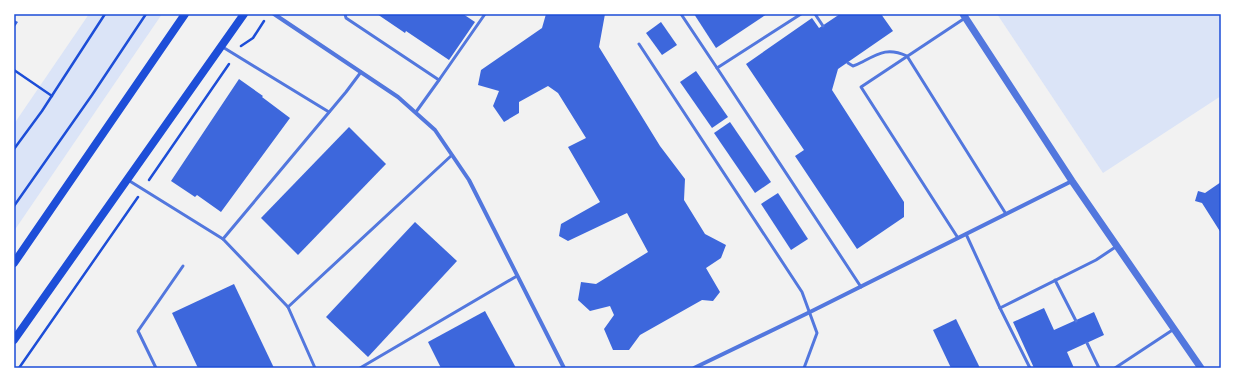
<svg xmlns="http://www.w3.org/2000/svg" width="1235" height="382" viewBox="0 0 1235 382" font-family="'DejaVu Sans',sans-serif">
  <rect width="100%" height="100%" fill="#f2f2f2"/>
  <g fill="#dbe4f7">
    <polygon points="89,14 162,14 14,231 14,124"/>
    <polygon points="997,14 1221,14 1221,96 1103,173"/>
  </g>
  <g fill="#3d67dc">
    <polygon points="377,14 463,14 475,22 449,60 406,31 405,33"/>
    <polygon points="546,14 605,14 599,47 660,146 685,179 684,200 705,234 726,245 721,258 706,268 720,292 713,301 702,300 640,335 629,350 613,350 604,329 614,315 610,306 590,311 578,300 581,282 596,284 648,252 627,213 568,241 559,236 561,224 600,202 568,147 586,138 558,93 548,86 519,102 519,113 504,122 493,106 499,91 478,85 481,70 542,28"/>
    <polygon points="694,14 767,14 716,48"/>
    <polygon points="840,14 881,14 893,31 838,69 832,90 904,202 904,217 857,249 795,156 804,150 746,64 812,18 819,28"/>
    <polygon points="14,20 18,22 14,28"/>
    <polygon points="661,22 677,45 662,55 646,33"/>
    <polygon points="696,71 728,117 712,128 680,82"/>
    <polygon points="239,79 263,96 262,97 290,118 221,212 197,195 195,197 171,181"/>
    <polygon points="730,122 771,182 755,193 714,133"/>
    <polygon points="349,127 386,164 298,255 261,218"/>
    <polygon points="1221,182 1221,233 1202,203 1195,201 1198,191 1205,193"/>
    <polygon points="778,193 808,239 791,250 761,204"/>
    <polygon points="415,222 457,261 368,357 326,317"/>
    <polygon points="234,284 274,368 198,368 172,313"/>
    <polygon points="1044,308 1054,330 1094,312 1104,335 1067,352 1074,368 1034,368 1013,322"/>
    <polygon points="485,311 516,368 441,368 428,342"/>
    <polygon points="956,319 980,368 951,368 933,330"/>
  </g>
  <g fill="none" stroke-linecap="round" stroke-linejoin="round">
    <g stroke="#1d4ed8" stroke-width="2.5">
      <polyline points="241,46 253,38 264,21"/>
      <polyline points="14,70 52,96"/>
      <polyline points="14,149 42,111 105,14"/>
      <polyline points="149,180 229,64"/>
      <polyline points="14,206 92,95 146,14"/>
      <polyline points="19,368 138,197"/>
    </g>
    <g stroke="#5277de" stroke-width="3">
      <polyline points="345,14 346,18 439,80 416,112"/>
      <polyline points="681,14 717,68"/>
      <polyline points="801,14 717,68 861,287"/>
      <polyline points="815,14 823,26"/>
      <polyline points="639,44 802,292 817,333 804,368"/>
      <polyline points="221,46 329,112"/>
      <path d="M848,63L853,66C857,65 860,63 864,61C881,52 889,48 907,56L1006,214"/>
      <polyline points="439,80 485,14"/>
      <polyline points="128,180 223,239 288,307 315,368"/>
      <polyline points="966,234 1000,308 1096,260 1117,246"/>
      <polyline points="958,238 861,87 965,18"/>
      <polyline points="223,239 346,92 361,72"/>
      <polyline points="1055,280 1076,321"/>
      <polyline points="288,307 452,155"/>
      <polyline points="1000,308 1030,368"/>
      <polyline points="1087,343 1099,368"/>
      <polyline points="156,368 138,331 183,266"/>
      <polyline points="360,368 517,276"/>
      <polyline points="1115,368 1174,329"/>
    </g>
    <g stroke="#5277de" stroke-width="4">
      <polyline points="274,14 398,97 435,130 469,180 564,368"/>
      <polyline points="694,368 810,312 1072,181"/>
    </g>
    <polyline stroke="#5277de" stroke-width="7" points="963,14 1072,181 1201,368"/>
    <g stroke="#1d4ed8" stroke-width="8">
      <polyline points="14,263 185,14"/>
      <polyline points="14,340 244,14"/>
    </g>
  </g>
  <rect width="1235" height="382" fill="none" stroke="#ffffff" stroke-width="30"/>
  <rect x="15" y="15" width="1205" height="352" fill="none" stroke="#1d4ed8" stroke-width="1.5"/>
</svg>
